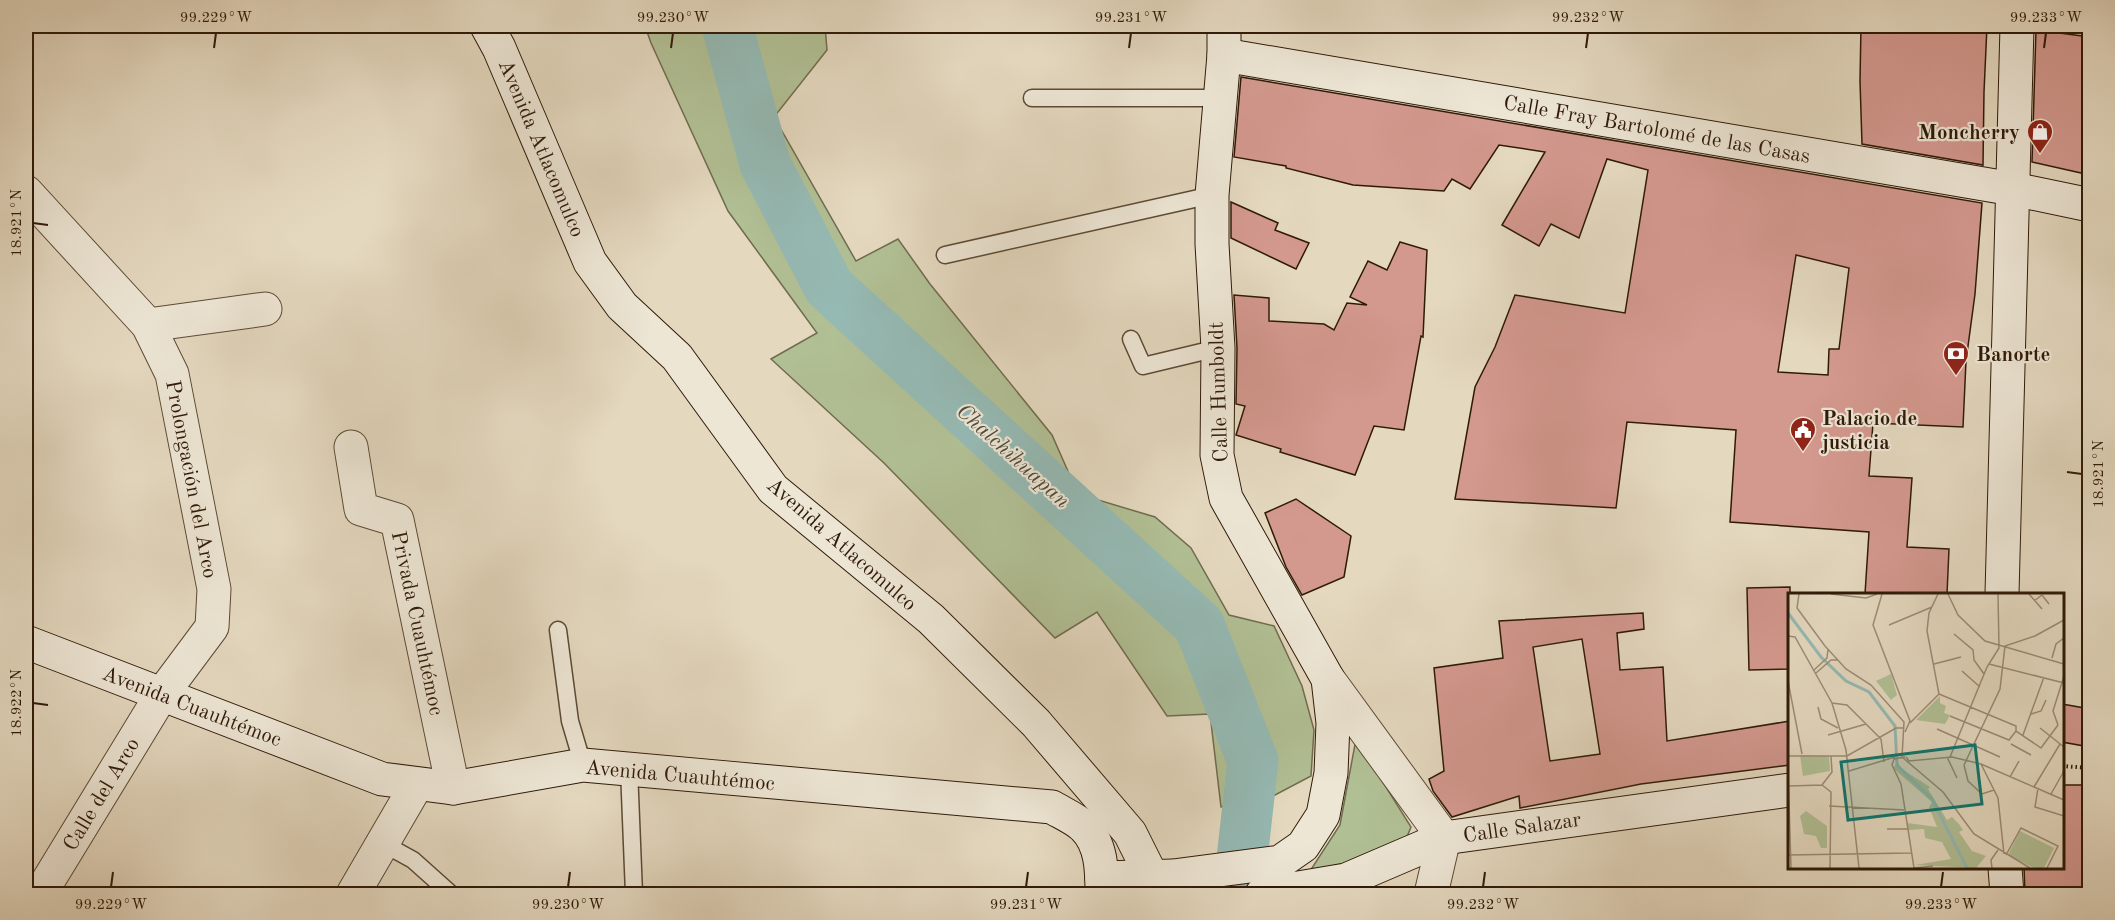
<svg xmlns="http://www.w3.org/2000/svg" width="2115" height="920" viewBox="0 0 2115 920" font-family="'Old Standard TT',serif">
  <rect width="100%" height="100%" fill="#e4d8bf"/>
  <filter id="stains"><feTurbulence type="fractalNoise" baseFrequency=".00333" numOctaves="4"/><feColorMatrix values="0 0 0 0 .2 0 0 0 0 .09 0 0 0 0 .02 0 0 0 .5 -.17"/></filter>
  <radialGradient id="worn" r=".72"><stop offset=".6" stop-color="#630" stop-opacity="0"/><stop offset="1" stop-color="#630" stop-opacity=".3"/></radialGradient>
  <g fill="#b1bf94" stroke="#706c4e" stroke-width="1.5">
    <polygon points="645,26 825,26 827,50 774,117 856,261 898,239 930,284 1052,435 1078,494 1155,517 1191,548 1229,615 1274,626 1302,686 1314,730 1311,776 1260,803 1221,807 1210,714 1167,716 1097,612 1055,638 884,463 771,359 817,333 728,211 651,43"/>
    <polygon points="1356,739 1411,827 1406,839 1381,855 1310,871 1340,825"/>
  </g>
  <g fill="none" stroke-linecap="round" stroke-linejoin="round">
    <polyline stroke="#95b9b3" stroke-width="51" points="727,26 765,164 829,287 1199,625 1253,761 1238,894"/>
  </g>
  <g fill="#d3988e" stroke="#2f1a08" stroke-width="1.5" fill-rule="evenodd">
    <polygon points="1861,26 1987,26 1984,92 1983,165 1862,144 1860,81"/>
    <polygon points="2036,30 2090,37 2090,175 2032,162"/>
    <path d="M1241,77L1982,203L1975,294L1966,361L1963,427L1873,423L1869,476L1912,478L1907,547L1949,549L1947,594H1865L1869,532L1730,522L1736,430L1627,422L1616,508L1455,499L1475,387L1495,347L1515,295L1625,313L1648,170L1607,159L1579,238L1551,224L1539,246L1502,225L1545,152L1499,145L1470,189L1452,179L1444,191L1353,185L1286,168V166L1234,157ZM1796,255L1849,268L1839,349H1829L1828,375L1778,372Z"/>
    <polygon points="1231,202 1278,223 1275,230 1309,243 1296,269 1231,238"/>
    <polygon points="1400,242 1427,250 1423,337 1421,336 1404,430 1374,426 1355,475 1280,452 1281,449 1236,435 1245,406 1236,404 1237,348 1234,295 1269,298 1269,321 1324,324 1334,330 1347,303 1367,305 1350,297 1368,261 1387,270"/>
    <polygon points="1296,499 1351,536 1344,577 1302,595 1286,567 1265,513"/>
    <polygon points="1790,587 1790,669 1749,670 1747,588"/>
    <path d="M1643,613L1644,629L1617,633L1620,670L1663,667L1667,741L1790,721V765L1641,784L1520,808L1519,796L1452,817L1433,791L1429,779L1444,771L1434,668L1503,658L1499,621ZM1582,639L1600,754L1550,761L1533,647Z"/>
    <polygon points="2062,704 2090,709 2090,747 2062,742"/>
    <polygon points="2062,785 2090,785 2090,894 2025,894 2024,867 2062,867"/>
  </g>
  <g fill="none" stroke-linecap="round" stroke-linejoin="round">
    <defs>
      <g id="lane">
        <polyline points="1032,98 1220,98"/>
        <polyline points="945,255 1212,195"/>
        <polyline points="1131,339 1143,366 1218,348"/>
        <polyline points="558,630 570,721 583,765"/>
        <polyline points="629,769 634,894"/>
        <polyline points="384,844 413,860 451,894"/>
      </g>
      <g id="street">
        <polyline points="26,192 148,325 172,374 214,589 212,627 162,694 40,894"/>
        <polyline points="148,325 265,309"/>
        <polyline points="351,447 361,509 397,520 453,788"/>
        <polyline points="1328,679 1444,838 1431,894"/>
        <polyline points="353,894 417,784"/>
      </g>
      <g id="secondary">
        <polyline points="487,26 499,48 590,262 622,306 677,357 773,489 931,619 1036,723 1130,833 1152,877 1153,894"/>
        <polyline points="1224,55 2013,189 2090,205"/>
        <polyline points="2002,594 2017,26"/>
        <path d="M26,642L382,779L453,788L583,765L1052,807C1062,813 1076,819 1084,827C1102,844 1102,872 1102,894"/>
        <polyline points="2005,868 2007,894"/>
        <polyline points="1102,878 1173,876 1280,862 1303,846 1323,815 1331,773 1333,723 1328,679 1226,498 1217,455 1218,348 1212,244 1212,195 1224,55 1224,26"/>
        <polyline points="1262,894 1346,880 1444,838 1790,790"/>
      </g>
    </defs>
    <use href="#lane" stroke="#5c4a36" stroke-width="19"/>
    <use href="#street" stroke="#5c4a36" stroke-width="35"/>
    <use href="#secondary" stroke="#2f1a08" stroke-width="35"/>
    <polyline stroke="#2f1a08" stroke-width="4" stroke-dasharray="1.5 3" stroke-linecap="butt" points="2062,766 2090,768"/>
    <use href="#lane" stroke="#ede6d5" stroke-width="16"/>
    <use href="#street" stroke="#ede6d5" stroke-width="33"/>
    <use href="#secondary" stroke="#ede6d5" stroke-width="33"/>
  </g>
  <path fill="none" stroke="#2f1a08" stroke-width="2" d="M214,48L216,33M671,48L673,33M1129,48L1131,33M1586,48L1588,33M2044,48L2046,33M33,223L48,225M2067,472L2082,474M33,703L48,705M111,887L113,872M568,887L570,872M1026,887L1028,872M1483,887L1485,872M1941,887L1943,872"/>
  <defs>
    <symbol id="shop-pin" viewBox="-11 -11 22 30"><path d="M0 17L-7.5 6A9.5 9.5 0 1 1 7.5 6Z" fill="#8f2418" stroke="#ede6d5"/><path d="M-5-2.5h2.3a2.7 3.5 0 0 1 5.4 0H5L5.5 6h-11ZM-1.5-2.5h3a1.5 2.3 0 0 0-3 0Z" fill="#fff"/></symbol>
    <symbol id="bank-pin" viewBox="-11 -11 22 30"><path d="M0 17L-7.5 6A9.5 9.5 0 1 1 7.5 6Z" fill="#8f2418" stroke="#ede6d5"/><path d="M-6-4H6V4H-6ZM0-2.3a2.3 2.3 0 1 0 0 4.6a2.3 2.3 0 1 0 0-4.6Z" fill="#fff"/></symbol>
    <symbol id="civic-pin" viewBox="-11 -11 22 30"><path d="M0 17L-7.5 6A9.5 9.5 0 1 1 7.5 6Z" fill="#8f2418" stroke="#ede6d5"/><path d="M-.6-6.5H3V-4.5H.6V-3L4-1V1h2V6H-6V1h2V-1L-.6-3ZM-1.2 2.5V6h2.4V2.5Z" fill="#fff"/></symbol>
  </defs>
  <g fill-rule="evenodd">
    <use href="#shop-pin" x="2025" y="117" width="30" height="40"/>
    <use href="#bank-pin" x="1941" y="339" width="30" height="40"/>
    <use href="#civic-pin" x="1788" y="415" width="30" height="40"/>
  </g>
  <g text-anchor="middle" stroke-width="4.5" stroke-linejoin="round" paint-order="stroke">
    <g font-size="21" fill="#2f1a08" stroke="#ede6d5">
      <text transform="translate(1657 129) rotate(10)" y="7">Calle Fray Bartolomé de las Casas</text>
      <text transform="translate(542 148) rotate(67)" y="7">Avenida Atlacomulco</text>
      <text transform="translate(1218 392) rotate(-92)" y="7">Calle Humboldt</text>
      <text transform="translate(192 479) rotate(79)" y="7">Prolongación del Arco</text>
      <text transform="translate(842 544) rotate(41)" y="7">Avenida Atlacomulco</text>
      <text transform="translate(418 623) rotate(78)" y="7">Privada Cuauhtémoc</text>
      <text transform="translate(192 706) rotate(21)" y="7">Avenida Cuauhtémoc</text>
      <text transform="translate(680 775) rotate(5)" y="7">Avenida Cuauhtémoc</text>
      <text transform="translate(101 794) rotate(-59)" y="7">Calle del Arco</text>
      <text transform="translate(1522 827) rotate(-8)" y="7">Calle Salazar</text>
    </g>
    <g font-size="21" font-weight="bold" fill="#2f1a08" stroke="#ede6d5" text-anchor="start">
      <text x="2020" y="139" text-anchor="end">Moncherry</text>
      <text x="1976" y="361">Banorte</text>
      <text x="1822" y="425">Palacio de<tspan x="1822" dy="24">justicia</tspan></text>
    </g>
    <g font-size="22" font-style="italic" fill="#4e4a3b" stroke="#ede6d5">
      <text transform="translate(1014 455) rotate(42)" y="8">Chalchihuapan</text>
    </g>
  </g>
  <g transform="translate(1788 593)">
    <rect width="276" height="276" fill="#e4d8bf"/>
    <path d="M103,81L109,102L103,107L88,88ZM152,103V110L158,113L156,120L162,122L157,131L128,127ZM12,162L41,163L42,178L15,183ZM110,169L112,175L142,194L140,196L159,227L164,224L171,231L175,237L171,239L184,258L198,263L188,275L127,272L163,266L154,249L137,245L136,236L121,237L119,230L149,234L141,214L144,209L105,175ZM18,218L39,233V255H33L28,243L16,241L12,223ZM232,238L266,255L256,275H246L220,262Z" fill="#b1bf94"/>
    <path fill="none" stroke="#95b9b3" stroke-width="3" d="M0,20L33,64L58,88L81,99L107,133L109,172L144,206L179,275"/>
    <path fill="none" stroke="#9c8c76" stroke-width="1.5" d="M11,1L9,15L37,53L58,76L83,92L116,129L114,164M43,1L78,5L89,1M94,1L85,32L122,128L117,139M150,1L141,20L139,38L151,101M160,1L170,22L197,48L276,71M241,1L254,16M246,8L254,2L261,11M101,32L144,14M166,41L185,57L186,67L196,81M0,43L7,44L44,110L58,157L71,275M264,65L268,51L276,45M146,71L173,64M201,71L276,90M26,77L39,65L40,56M174,78L192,94M28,80L43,67H50M0,88L14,161M151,101L228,133V138L253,155L270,132M44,110L59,112L93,146L96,169M30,114L33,126L50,135M243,121L253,118L258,107M162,123L221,147L228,138M122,130L151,101M270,132L265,118L276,83M252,135L276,154M149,136L212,164M40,142L78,131M235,142L256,84M223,151L243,162M0,163H59L108,135H116M114,164L155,199L186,241L242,275M117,164L106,166L104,172L113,191L126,275M118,164L121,168L164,164L193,171L276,207M159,164L169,185M162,164L199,74L211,55L210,1M193,171L210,205L216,261M0,175L3,275M61,178L107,164M222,184L231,168M34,192L43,199L42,275M34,192L44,179L43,163M1,193L34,192M246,194L272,151M250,195L247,214L276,223M206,197L194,201L180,188L176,172L212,96L217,53L247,43L276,27M263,201L276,178M41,213L116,217M99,236H120M0,262L123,260M218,262L233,235L270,253L259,275M126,275L145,273M204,275L203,267L210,257"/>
    <path fill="#0f766e" fill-opacity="0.15" stroke="#0f766e" stroke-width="3" d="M187,152L194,211L60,227L53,169Z"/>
    <rect width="276" height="276" fill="none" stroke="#2f1a08" stroke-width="3"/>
  </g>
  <rect width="2115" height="920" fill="none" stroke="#e4d8bf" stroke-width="66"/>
  <rect x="33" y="33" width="2049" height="854" fill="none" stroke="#2f1a08" stroke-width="2"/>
  <g font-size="15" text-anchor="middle" fill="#2f1a08">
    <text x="216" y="22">99.229°W</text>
    <text x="673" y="22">99.230°W</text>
    <text x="1131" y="22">99.231°W</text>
    <text x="1588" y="22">99.232°W</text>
    <text x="2046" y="22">99.233°W</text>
    <text transform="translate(16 223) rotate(-90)" y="5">18.921°N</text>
    <text transform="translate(2098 474) rotate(-90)" y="5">18.921°N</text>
    <text transform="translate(16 703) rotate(-90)" y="5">18.922°N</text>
    <text x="111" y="909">99.229°W</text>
    <text x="568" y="909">99.230°W</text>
    <text x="1026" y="909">99.231°W</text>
    <text x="1483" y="909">99.232°W</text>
    <text x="1941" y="909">99.233°W</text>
  </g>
  <rect width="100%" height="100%" filter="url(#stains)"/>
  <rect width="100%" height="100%" fill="url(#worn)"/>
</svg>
